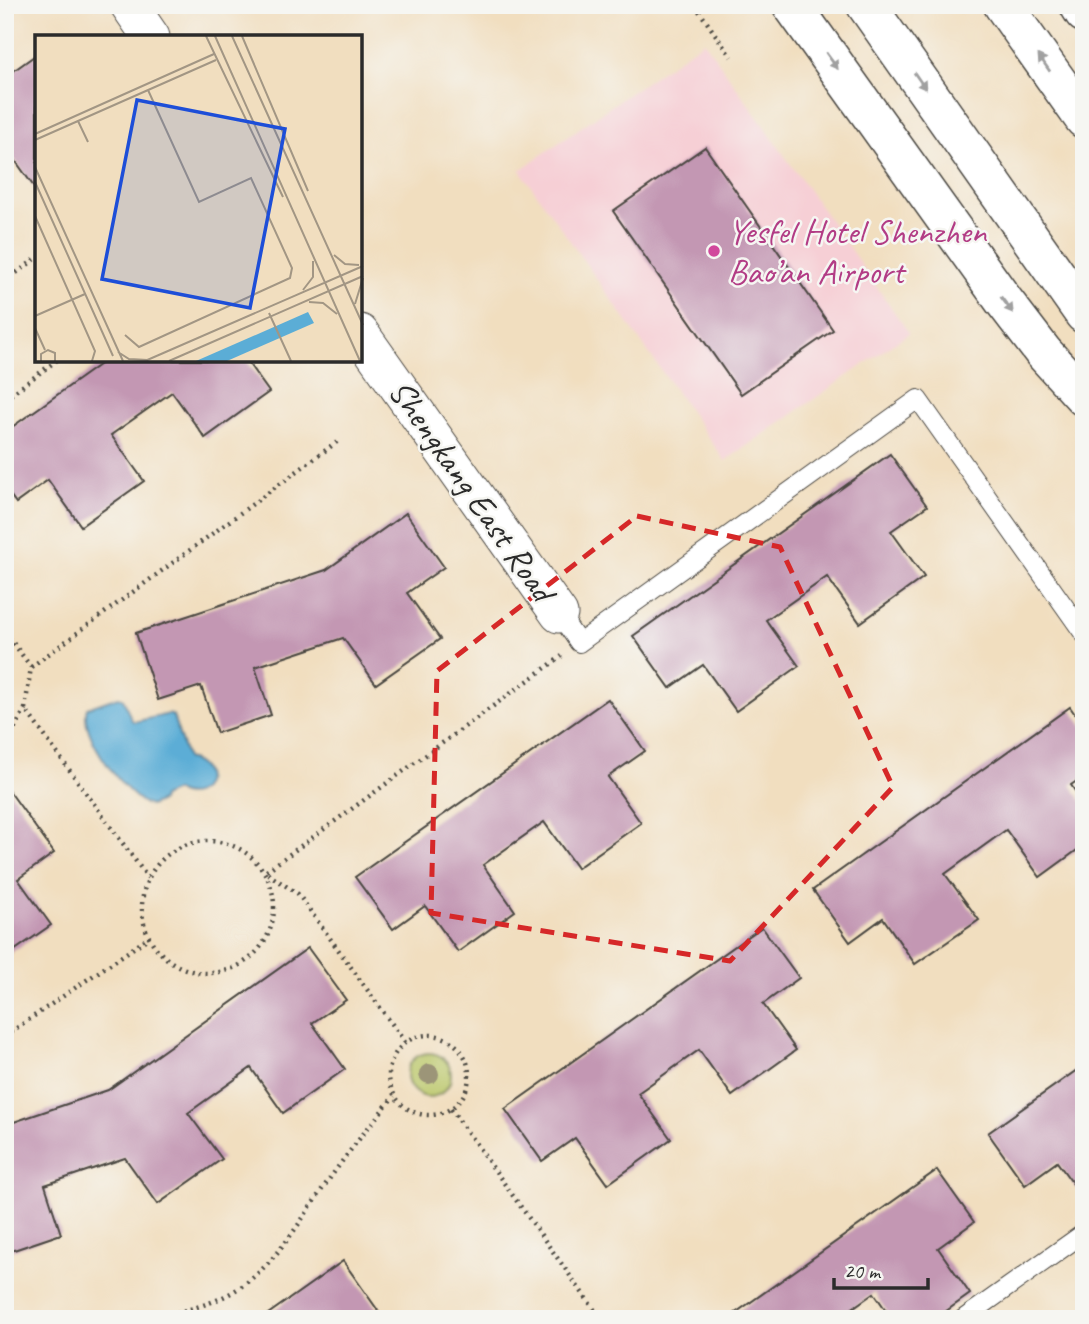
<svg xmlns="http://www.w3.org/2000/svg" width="1089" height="1324" viewBox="0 0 1089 1324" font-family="Caveat,sans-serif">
  <rect width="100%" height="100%" fill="#f6f6f2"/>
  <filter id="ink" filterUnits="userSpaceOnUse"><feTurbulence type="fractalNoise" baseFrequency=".0143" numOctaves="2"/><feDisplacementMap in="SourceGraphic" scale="14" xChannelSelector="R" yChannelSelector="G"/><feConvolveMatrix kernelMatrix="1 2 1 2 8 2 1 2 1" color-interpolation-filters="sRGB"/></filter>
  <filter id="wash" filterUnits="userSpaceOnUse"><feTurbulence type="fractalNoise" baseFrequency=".00686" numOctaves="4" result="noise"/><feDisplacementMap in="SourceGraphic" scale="28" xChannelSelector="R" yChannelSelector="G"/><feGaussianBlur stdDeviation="1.57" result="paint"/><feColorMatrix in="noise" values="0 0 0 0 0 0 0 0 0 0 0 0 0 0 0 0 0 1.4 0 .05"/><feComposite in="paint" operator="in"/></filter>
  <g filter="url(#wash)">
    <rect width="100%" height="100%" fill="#f1debf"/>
    <polygon fill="#f6cfd5" points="704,41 909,333 725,461 520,170"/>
    <circle fill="#bac668" stroke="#72784a" stroke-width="2" cx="429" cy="1075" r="22"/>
    <path fill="#5badd6" stroke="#436c80" stroke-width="2" d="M118,697L123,698L131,719L134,722L169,714L173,716L187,759C220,767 205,807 175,791L162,797L161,801L150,806C127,798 78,734 87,708Z"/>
    <g id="blocks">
      <g fill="#c397b3">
        <polygon points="37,54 37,191 5,146 5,77"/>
        <polygon points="705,147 833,330 741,394 613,211"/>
        <polygon points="106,360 246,360 269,392 205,438 172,392 111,435 144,481 81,526 48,480 16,503 5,488 5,432"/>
        <polygon points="890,454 927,506 891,531 924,577 860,623 827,577 766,620 799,666 736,711 703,665 670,688 633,636"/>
        <polygon points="406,513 444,567 407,593 440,639 376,684 343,638 255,667 271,715 217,733 201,686 158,700 136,633 326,570"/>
        <polygon points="608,699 645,751 608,777 641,823 577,868 544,822 483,865 515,911 458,952 425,906 393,929 355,877"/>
        <polygon points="1070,707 1084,727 1084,776 1071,785 1084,804 1084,845 1040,877 1006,830 945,874 979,920 915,964 883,918 850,942 813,890"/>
        <polygon points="5,785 54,853 18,879 51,925 5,957"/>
        <polygon points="762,927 799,978 763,1004 796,1050 732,1096 699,1050 638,1093 671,1139 608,1184 575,1138 542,1161 505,1109"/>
        <polygon points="308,948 346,1000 312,1023 345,1069 283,1113 251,1068 188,1113 222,1159 158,1204 125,1158 45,1185 61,1234 5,1253 5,1125 108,1090"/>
        <polygon points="1084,1065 1084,1199 1057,1162 1025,1185 988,1133"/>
        <polygon points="937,1170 974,1222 938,1248 970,1294 935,1319 892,1319 874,1293 837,1319 727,1319"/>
        <polygon points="343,1261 384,1319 261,1319"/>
      </g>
    </g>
  </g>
  <g filter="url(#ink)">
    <use href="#blocks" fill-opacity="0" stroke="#494641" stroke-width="2"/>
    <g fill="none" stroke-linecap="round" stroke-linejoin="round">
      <defs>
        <g id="lane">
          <polyline points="559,614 579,643 918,399 1084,634"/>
          <polyline points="963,1319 1084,1233"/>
        </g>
        <g id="street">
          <polyline points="129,5 151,37"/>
          <polyline points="360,333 559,614"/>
        </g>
        <g id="secondary">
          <polyline points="792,5 1004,301 1043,352 1084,397"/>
          <polyline points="1079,5 1084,13"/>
        </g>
        <g id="primary">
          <polyline points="866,5 1084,314"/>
          <polyline points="1003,5 1084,119"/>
        </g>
      </defs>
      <use href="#lane" stroke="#494641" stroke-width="20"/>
      <use href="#street" stroke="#494641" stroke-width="39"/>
      <use href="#secondary" stroke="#494641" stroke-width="41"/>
      <use href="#primary" stroke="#494641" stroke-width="41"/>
      <g stroke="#494641" stroke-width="4.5" stroke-dasharray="2 5" stroke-linecap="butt">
        <polyline points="695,5 731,57"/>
        <polyline points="5,281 37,258"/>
        <polyline points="5,399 57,360"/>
        <polyline points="5,632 31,667 25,709 148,878"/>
        <polyline points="31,667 341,439"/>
        <polyline points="5,747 25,709"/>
        <circle cx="208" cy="907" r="66"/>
        <circle cx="429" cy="1075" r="40"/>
        <polyline points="5,1036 148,938"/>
        <polyline points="405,1042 298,894 265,872 562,656"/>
        <polyline points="451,1109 601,1319"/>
        <path d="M142,1319C176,1313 210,1307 239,1288C278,1262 301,1219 328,1181C348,1152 371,1124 394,1096"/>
      </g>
      <use href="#lane" stroke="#fff" stroke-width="18"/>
      <use href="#street" stroke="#fff" stroke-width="37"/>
      <use href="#secondary" stroke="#fff" stroke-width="38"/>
      <use href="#primary" stroke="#fff" stroke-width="38"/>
    </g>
    <circle fill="#9c9578" cx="429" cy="1074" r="10"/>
    <defs><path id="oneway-solid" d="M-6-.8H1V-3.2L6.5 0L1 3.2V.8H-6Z" transform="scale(1.75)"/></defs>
    <g fill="#a0a0a0">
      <use href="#oneway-solid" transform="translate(832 61) rotate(54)"/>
      <use href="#oneway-solid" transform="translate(1044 63) rotate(-125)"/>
      <use href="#oneway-solid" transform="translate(920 81) rotate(55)"/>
      <use href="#oneway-solid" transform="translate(1007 305) rotate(53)"/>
    </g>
  </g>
  <path fill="none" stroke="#d62828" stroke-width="5" stroke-dasharray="14 9" stroke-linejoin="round" d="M637,516L780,547L893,787L730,961L431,913L437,671Z"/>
  <circle fill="#d1479c" stroke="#f6f6f2" stroke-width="2.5" cx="714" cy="251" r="7"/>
  <g text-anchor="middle" stroke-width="5" stroke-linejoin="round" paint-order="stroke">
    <g font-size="35" fill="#b23c85" stroke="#f6f6f2" text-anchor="start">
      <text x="728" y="243">Yesfel Hotel Shenzhen<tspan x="728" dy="40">Bao’an Airport</tspan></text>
    </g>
    <g font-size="35" fill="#2b2b2b" stroke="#f6f6f2">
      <text transform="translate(472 490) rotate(55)" y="12">Shengkang East Road</text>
    </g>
  </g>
  <g transform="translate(35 35)">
    <rect width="327" height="327" fill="#f1debf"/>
    <path d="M273,277L279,288L192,326H161Z" fill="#5badd6"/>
    <path fill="none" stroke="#a29684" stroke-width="2" d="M171,1L248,162M180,1L325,326M197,1L328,290M207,1L273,156M43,86L53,107M0,99L179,19M0,105L181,25M0,132L88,326M0,147L78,321M0,181L60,316L57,326M299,220L310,229L324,230M268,255L278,242V226M274,267L288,268L302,279M320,269L328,243M234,278L256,326M0,281L50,259M0,293L10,315M90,300L104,312L255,243L257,233L216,143L164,167L113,55M83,317L94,324L113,325M6,326V319L13,315L20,318V326M110,326L328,231M134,326L328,241"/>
    <path fill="#1d4ed8" fill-opacity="0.15" stroke="#1d4ed8" stroke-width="3.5" d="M102,65L250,94L215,273L67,244Z"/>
    <rect width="327" height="327" fill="none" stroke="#2b2b2b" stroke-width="3.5"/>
  </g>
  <rect width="1089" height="1324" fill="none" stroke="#f6f6f2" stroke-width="28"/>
  <path d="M834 1278v10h94v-10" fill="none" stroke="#2b2b2b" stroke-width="3.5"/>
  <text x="844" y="1278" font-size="21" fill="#2b2b2b" stroke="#f6f6f2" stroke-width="5" paint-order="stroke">20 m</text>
</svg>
